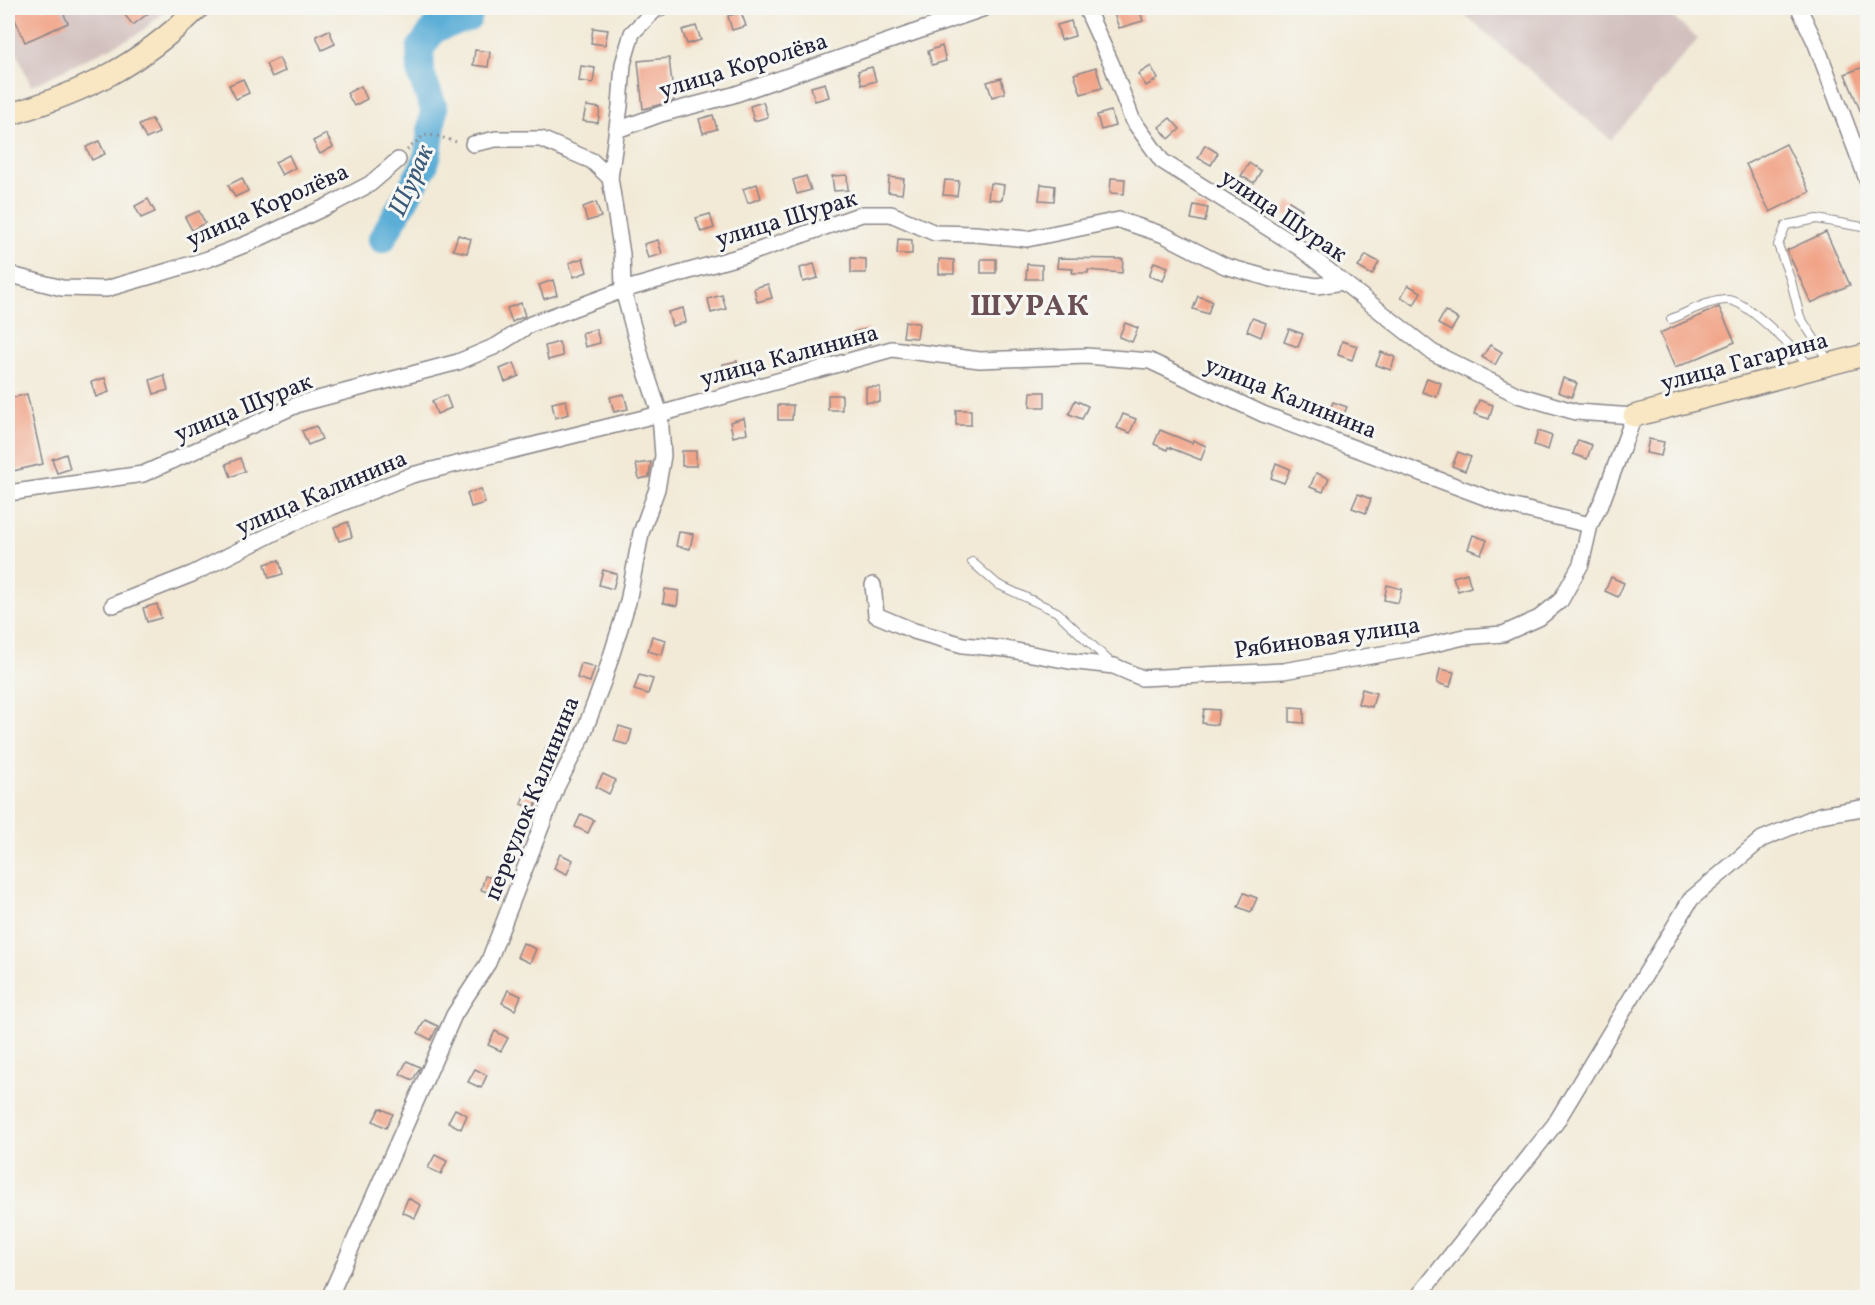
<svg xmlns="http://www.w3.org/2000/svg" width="1875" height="1305" viewBox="0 0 1875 1305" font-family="Vollkorn,serif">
  <rect width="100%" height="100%" fill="#f6f6f2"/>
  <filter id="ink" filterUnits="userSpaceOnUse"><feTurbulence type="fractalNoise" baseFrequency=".0167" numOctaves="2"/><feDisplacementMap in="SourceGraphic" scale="12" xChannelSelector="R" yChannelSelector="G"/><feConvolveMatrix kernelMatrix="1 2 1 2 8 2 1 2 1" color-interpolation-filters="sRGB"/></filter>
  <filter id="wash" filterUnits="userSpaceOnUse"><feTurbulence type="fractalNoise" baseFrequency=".008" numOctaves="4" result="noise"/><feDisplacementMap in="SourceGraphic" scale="24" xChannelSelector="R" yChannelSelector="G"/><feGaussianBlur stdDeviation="1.35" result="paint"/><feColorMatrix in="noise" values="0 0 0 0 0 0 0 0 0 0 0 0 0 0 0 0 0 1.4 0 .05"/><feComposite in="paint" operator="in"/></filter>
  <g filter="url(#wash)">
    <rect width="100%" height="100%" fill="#f2ead7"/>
    <g fill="#d1bfbd">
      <polygon points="8,8 169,8 138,34 31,86 8,33"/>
      <polygon points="1457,8 1662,8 1698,39 1611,140"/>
    </g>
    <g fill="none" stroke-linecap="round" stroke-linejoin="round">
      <polyline stroke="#5baed7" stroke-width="28" points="382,239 424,166 428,154 434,109 421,74 420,49 434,29 468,18 471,8"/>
    </g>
    <g id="blocks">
      <g fill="#f1a386">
        <polygon points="10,8 61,8 68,23 25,42"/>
        <polygon points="119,8 155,8 133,25"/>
        <polygon points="1112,8 1139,8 1143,21 1119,28"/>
        <polygon points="741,12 746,26 732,30 728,16"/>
        <polygon points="1071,21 1075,36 1061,40 1057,25"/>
        <polygon points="696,26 701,40 687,44 682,30"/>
        <polygon points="593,28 608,30 605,45 591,43"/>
        <polygon points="329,30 335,44 322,50 316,36"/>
        <polygon points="942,46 946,61 932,65 928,51"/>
        <polygon points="475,50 490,52 488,67 473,65"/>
        <polygon points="279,58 285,71 272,77 266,64"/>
        <polygon points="669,58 674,101 643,109 638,61"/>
        <polygon points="1868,65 1868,127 1867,127 1845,74"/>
        <polygon points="581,66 595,68 593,83 579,81"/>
        <polygon points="1151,66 1158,79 1146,86 1138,74"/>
        <polygon points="872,67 876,81 862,85 858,71"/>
        <polygon points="1096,67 1102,88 1081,94 1074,74"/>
        <polygon points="1001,78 1005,93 992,97 987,82"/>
        <polygon points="243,79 249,93 236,99 229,85"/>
        <polygon points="825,83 829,97 815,101 811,87"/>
        <polygon points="361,86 367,99 354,106 347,93"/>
        <polygon points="763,102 768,117 754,121 750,106"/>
        <polygon points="586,106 600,108 598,123 583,121"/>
        <polygon points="1111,111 1115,126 1101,130 1097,115"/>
        <polygon points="713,115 717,129 703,133 699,119"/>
        <polygon points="1170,118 1180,129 1169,139 1159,127"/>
        <polygon points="152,119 159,133 146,139 139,125"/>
        <polygon points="326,134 333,147 320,154 313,141"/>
        <polygon points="99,141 105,154 92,160 86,147"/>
        <polygon points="1786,144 1810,192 1770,212 1746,164"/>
        <polygon points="1205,145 1218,153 1211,165 1198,158"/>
        <polygon points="289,155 295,168 282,175 275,162"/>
        <polygon points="1249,163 1261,171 1254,183 1241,176"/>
        <polygon points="847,175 848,190 834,191 832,176"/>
        <polygon points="806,176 811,190 797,194 793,180"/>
        <polygon points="889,177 904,179 902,194 888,192"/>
        <polygon points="242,178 248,191 235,197 228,185"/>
        <polygon points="1111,178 1125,179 1124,194 1110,193"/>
        <polygon points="945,180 959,181 957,196 943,195"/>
        <polygon points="990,183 1004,185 1002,200 988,199"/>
        <polygon points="757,184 761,198 748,203 743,189"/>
        <polygon points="1041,184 1055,186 1054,201 1039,200"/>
        <polygon points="148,199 155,212 141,218 135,206"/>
        <polygon points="1289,201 1302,209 1295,221 1282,214"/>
        <polygon points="596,202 601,217 587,221 583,207"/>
        <polygon points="1194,205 1208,208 1205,222 1191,219"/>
        <polygon points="199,211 205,223 192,230 185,217"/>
        <polygon points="710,214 714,228 701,232 696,218"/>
        <polygon points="1826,232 1850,285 1811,303 1787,250"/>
        <polygon points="458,235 471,239 467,253 453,250"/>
        <polygon points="898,239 912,240 912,254 897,254"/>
        <polygon points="658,240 662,254 648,258 644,244"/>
        <polygon points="1366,255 1379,262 1372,275 1358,267"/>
        <polygon points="583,258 587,272 574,277 569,263"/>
        <polygon points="851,258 866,259 866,273 851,273"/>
        <polygon points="1058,258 1123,259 1122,273 1088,270 1088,273 1072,273 1073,269 1057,268"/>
        <polygon points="939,259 954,260 954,274 939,274"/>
        <rect x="981" y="259" width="15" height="14"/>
        <polygon points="1154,262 1168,267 1163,281 1149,276"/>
        <polygon points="814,264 818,278 803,282 800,268"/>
        <polygon points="1027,264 1042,265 1042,279 1026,279"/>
        <polygon points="553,280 557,295 544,299 539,285"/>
        <polygon points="768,284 772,298 757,302 754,288"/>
        <polygon points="1408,285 1421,292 1414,305 1401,297"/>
        <polygon points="722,295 726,309 711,313 708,299"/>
        <polygon points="1198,296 1212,301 1208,314 1193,309"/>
        <polygon points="521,303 525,316 512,322 507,308"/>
        <polygon points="1719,307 1735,342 1675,368 1660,333"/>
        <polygon points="683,308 686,322 672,326 668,312"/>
        <polygon points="1445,311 1458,319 1451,331 1438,324"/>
        <polygon points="1252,318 1266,323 1261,337 1247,331"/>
        <polygon points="905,322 919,323 917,338 903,337"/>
        <polygon points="1125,323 1138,328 1132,342 1119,337"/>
        <polygon points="596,329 600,343 585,347 582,333"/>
        <polygon points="867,329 870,344 856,347 853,332"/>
        <polygon points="1289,329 1303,334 1298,347 1284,342"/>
        <polygon points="1342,341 1357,346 1352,360 1338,355"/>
        <polygon points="559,342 563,356 548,360 545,346"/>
        <polygon points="1490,345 1502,352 1495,365 1482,357"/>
        <polygon points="1381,352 1395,357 1391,370 1376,365"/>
        <polygon points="737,361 740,376 726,379 723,364"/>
        <polygon points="514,363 519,376 505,382 500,369"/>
        <polygon points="164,375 168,390 154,394 150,380"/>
        <polygon points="105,378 109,392 96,397 91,382"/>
        <polygon points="1427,378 1441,383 1437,397 1422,392"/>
        <polygon points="1563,378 1577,383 1572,397 1558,392"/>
        <rect x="866" y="387" width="14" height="15"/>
        <polygon points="1031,392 1045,392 1045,407 1030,407"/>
        <polygon points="27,394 43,464 13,471 8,445 8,399"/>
        <polygon points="624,394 628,409 614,412 610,397"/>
        <polygon points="446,395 451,408 437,414 432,401"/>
        <rect x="828" y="395" width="14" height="15"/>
        <polygon points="566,400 569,414 555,418 552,403"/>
        <polygon points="1075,400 1088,406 1082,419 1069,414"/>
        <polygon points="1479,400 1493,405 1489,419 1474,414"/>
        <polygon points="1333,402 1347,407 1341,421 1328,416"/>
        <polygon points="778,405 793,405 792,420 778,420"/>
        <rect x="956" y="410" width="15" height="15"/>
        <polygon points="1123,414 1136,419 1130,433 1117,428"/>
        <polygon points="744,418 747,433 733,437 730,422"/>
        <polygon points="316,426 322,439 308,445 302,431"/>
        <polygon points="1160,430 1192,443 1193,440 1206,446 1201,460 1168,447 1167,450 1154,444"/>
        <polygon points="1538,431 1552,436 1548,450 1534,445"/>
        <polygon points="1649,439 1664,442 1661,456 1646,453"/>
        <polygon points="1578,440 1592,445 1587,459 1573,454"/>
        <rect x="682" y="451" width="14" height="15"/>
        <polygon points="1458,452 1471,457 1465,471 1452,466"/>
        <polygon points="66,454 70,469 57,473 52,459"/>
        <polygon points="240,458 245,471 231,477 226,464"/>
        <polygon points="651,462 649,477 639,479 636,464"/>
        <polygon points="1276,463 1290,469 1284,483 1271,478"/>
        <polygon points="1316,473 1329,478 1323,492 1310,487"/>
        <polygon points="481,489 485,503 471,507 467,493"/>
        <polygon points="1358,494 1371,499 1366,513 1352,508"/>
        <polygon points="348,522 352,537 339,541 334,527"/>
        <polygon points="679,532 693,534 690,549 676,546"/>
        <polygon points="1473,535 1487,540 1481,554 1468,549"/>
        <polygon points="279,560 283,574 269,578 265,564"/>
        <polygon points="603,570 617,574 613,589 599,585"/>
        <polygon points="1467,573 1471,587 1458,591 1453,577"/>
        <polygon points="1611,577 1624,583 1618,597 1605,591"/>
        <polygon points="1387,585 1402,589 1398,603 1384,600"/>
        <polygon points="665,589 679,591 677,606 663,603"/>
        <polygon points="157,604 161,618 147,622 143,608"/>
        <polygon points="652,636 666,640 662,655 648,651"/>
        <polygon points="581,663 595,667 590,682 577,678"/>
        <polygon points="1440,669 1454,672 1450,687 1437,683"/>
        <polygon points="639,675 653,679 648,694 634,690"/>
        <polygon points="1362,689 1376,693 1372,707 1358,704"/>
        <polygon points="1290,707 1304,708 1304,723 1290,722"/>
        <polygon points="1204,709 1219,710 1217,725 1202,723"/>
        <polygon points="619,726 632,730 628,745 614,741"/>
        <polygon points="546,747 560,751 556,765 542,762"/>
        <polygon points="603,774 616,780 609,794 596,787"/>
        <polygon points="526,790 539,794 535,808 521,804"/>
        <polygon points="581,814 594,820 588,833 575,827"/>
        <polygon points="560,854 573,860 567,874 554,868"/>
        <polygon points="485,876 499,880 495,894 481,890"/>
        <polygon points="1244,893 1257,898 1251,912 1238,907"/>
        <polygon points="523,943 536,949 530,963 517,957"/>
        <polygon points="508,990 521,996 515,1010 502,1003"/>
        <polygon points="425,1020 438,1026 431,1040 418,1033"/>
        <polygon points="495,1031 508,1038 501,1051 488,1045"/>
        <polygon points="407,1061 420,1067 413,1080 400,1074"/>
        <polygon points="475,1069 487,1075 481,1088 468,1082"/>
        <polygon points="380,1108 393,1114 386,1128 373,1121"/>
        <polygon points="455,1109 467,1115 461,1129 448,1122"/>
        <polygon points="435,1155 447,1161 441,1174 428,1168"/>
        <polygon points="408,1198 421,1205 415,1218 402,1212"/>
      </g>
    </g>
  </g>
  <g filter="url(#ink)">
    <use href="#blocks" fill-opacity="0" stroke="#8a8689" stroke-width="1.5"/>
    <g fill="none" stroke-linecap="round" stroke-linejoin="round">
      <defs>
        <g id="lane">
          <path d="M1671,319C1689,312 1708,300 1728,300C1747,300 1795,351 1810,366"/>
          <polyline points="1830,363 1800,317 1791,281 1778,245 1786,225 1817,219 1868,228"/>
          <polyline points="972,562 997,584 1057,612 1111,663"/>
        </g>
        <g id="street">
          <polyline points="1086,8 1111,63 1132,119 1162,161 1300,248 1343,282"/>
          <polyline points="1799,8 1816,44 1868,182"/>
          <polyline points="617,130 661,114 733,95 985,8"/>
          <polyline points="473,144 496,139 541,139 592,161 610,178 620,106 623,64 632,33 656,9 660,8"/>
          <polyline points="8,272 15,276 62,288 106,289 158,274 208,259 249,243 332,204 370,184 398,160"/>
          <polyline points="8,493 143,474 299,404 458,362 496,346 531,324 623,290 745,255 862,214 891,214 935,233 975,234 1027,239 1119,220 1164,235 1225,266 1272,279 1317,286 1343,282 1432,352 1518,395 1576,412 1634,416 1603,499 1590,525 1581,564 1561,600 1539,618 1503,634 1464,637 1417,648 1283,671 1142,678 1114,666 1069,661 1006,649 963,645 914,631 876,615 873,585"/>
          <polyline points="113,605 192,574 302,519 412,475 660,414 892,349 980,360 1086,356 1150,361 1263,414 1506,505 1590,525"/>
          <polyline points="329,1298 454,1015 488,963 557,786 582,737 604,679 628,602 641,533 657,489 663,456 660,414 642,360 623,290 622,254 610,178"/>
          <polyline points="1417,1298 1555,1124 1691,899 1762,839 1820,815 1868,807"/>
        </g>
        <g id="secondary">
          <path d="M8,115C87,91 138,66 198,8"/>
          <polyline points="1634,416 1868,354"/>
        </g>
      </defs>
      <use href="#lane" stroke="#8a8689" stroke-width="10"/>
      <use href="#street" stroke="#8a8689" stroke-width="18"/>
      <use href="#secondary" stroke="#8a8689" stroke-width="24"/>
      <polyline stroke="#8a8689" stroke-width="3" stroke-dasharray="1.5 4.5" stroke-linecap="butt" points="407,150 424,135 437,136 460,143"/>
      <use href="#lane" stroke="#fff" stroke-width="8"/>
      <use href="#street" stroke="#fff" stroke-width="15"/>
      <use href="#secondary" stroke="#f9e7c3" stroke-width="21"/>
    </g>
  </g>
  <g text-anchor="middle" stroke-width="6" stroke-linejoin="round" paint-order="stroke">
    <g font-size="24" fill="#22223b" stroke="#f6f6f2">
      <text transform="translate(743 65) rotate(-17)" y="8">улица Королёва</text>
      <text transform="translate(267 205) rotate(-24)" y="8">улица Королёва</text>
      <text transform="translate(1284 215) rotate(34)" y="8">улица Шурак</text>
      <text transform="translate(786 218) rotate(-17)" y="8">улица Шурак</text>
      <text transform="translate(789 355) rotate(-15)" y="8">улица Калинина</text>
      <text transform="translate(1744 361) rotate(-15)" y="8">улица Гагарина</text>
      <text transform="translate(1291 397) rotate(22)" y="8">улица Калинина</text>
      <text transform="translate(243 407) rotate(-22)" y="8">улица Шурак</text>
      <text transform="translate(321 492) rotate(-23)" y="8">улица Калинина</text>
      <text transform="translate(1327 637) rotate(-8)" y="8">Рябиновая улица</text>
      <text transform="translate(531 798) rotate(-68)" y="8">переулок Калинина</text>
    </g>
    <g font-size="26" font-style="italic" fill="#395a79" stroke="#f6f6f2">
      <text transform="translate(410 180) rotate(-66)" y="9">Шурак</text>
    </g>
    <g font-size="30" font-weight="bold" letter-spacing="1.5" fill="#6a4f55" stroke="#f6f6f2">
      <text x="1030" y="315">ШУРАК</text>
    </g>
  </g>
  <rect width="1875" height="1305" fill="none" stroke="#f6f6f2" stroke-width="30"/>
</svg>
